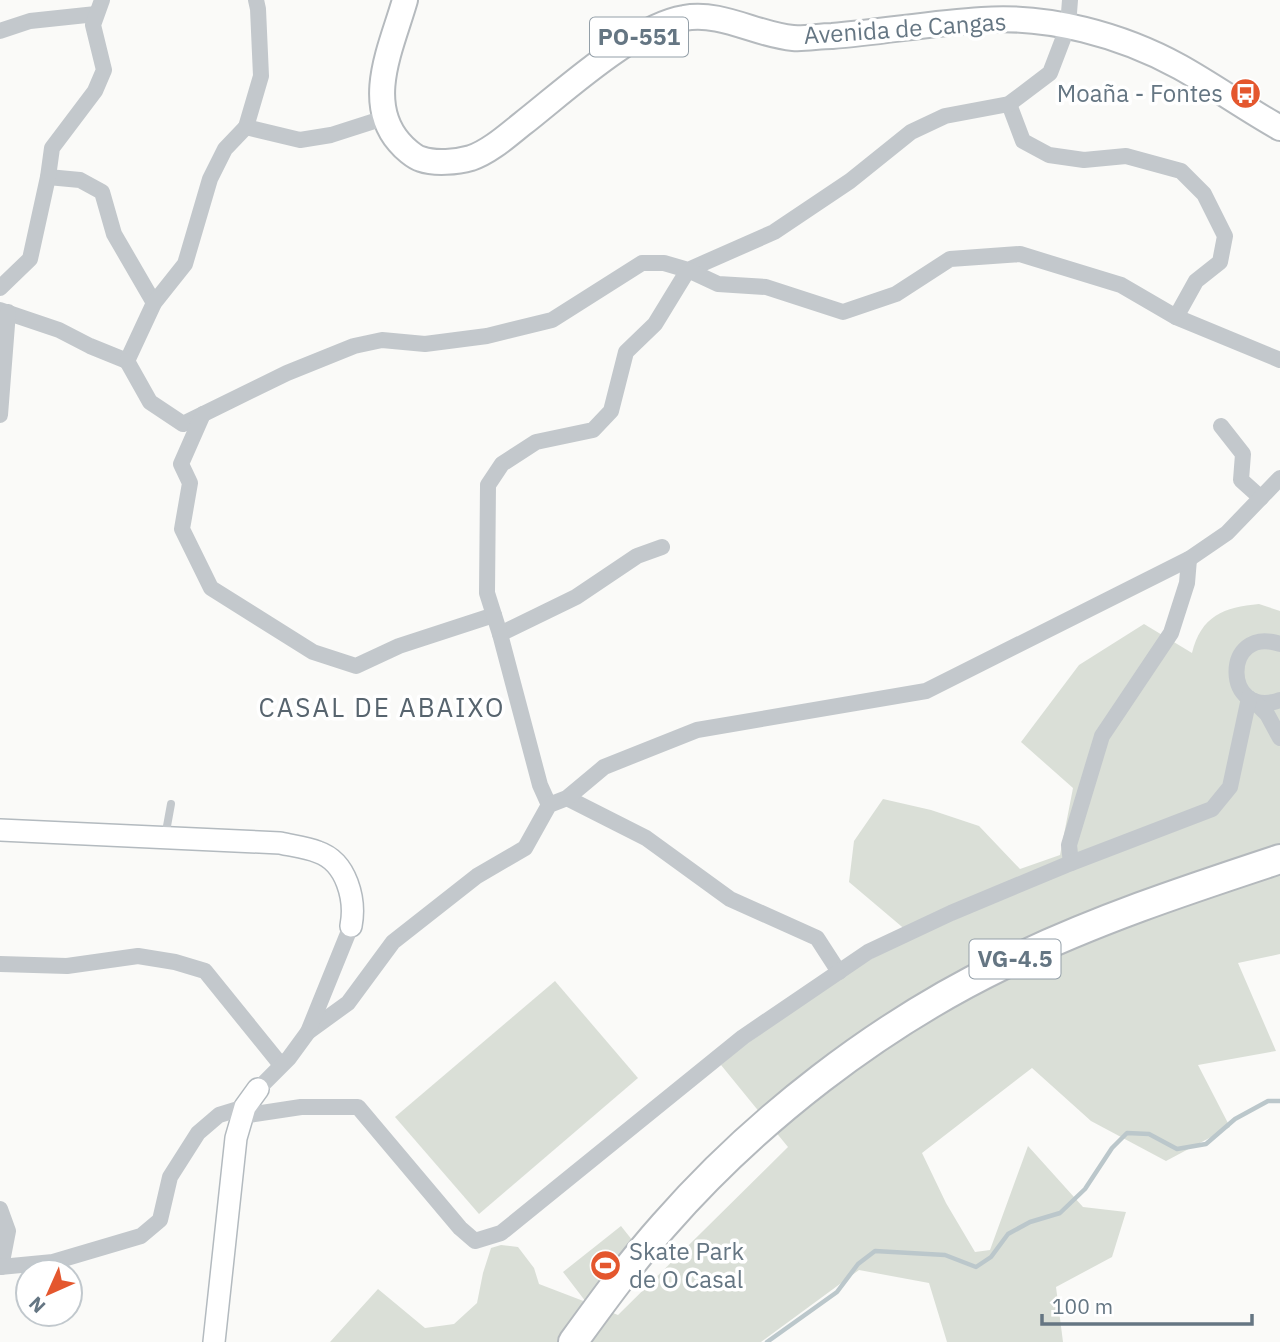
<svg xmlns="http://www.w3.org/2000/svg" width="1280" height="1342" viewBox="0 0 1280 1342" font-family="'IBM Plex Sans',sans-serif">
  <rect width="100%" height="100%" fill="#fafaf8"/>
  <g fill="#dadfd7">
    <path d="M1259,604L1280,611V954L1238,963L1276,1051L1198,1065L1230,1127L1166,1161L1091,1121L1032,1068L922,1153L946,1203L975,1252L990,1250L1028,1146L1083,1207L1126,1212L1112,1257L1056,1287L1063,1342H947L929,1283L859,1270L761,1342H330L378,1289L425,1328L454,1324L477,1303L483,1273L491,1248L501,1245L518,1247L534,1268L539,1284L586,1302L563,1272L621,1226L648,1260L593,1305L618,1315L788,1147L721,1065C776,1015 847,969 914,937L849,882L854,841L883,799L931,810L979,826L1020,869L1060,855L1073,788L1021,742L1079,665L1144,624L1192,653C1201,616 1224,607 1259,604Z"/>
    <polygon points="555,981 638,1078 479,1214 395,1117"/>
  </g>
  <g fill="none" stroke-linecap="round" stroke-linejoin="round">
    <polyline stroke="#bbc7cb" stroke-width="4.5" points="767,1342 837,1292 858,1264 875,1251 945,1255 976,1267 991,1257 1008,1234 1030,1222 1060,1213 1085,1189 1112,1148 1127,1133 1149,1134 1177,1149 1206,1144 1235,1119 1268,1101 1280,1101"/>
    <defs>
      <g id="secondary">
        <path d="M0,830L280,843C293,846 306,847 318,852C347,862 356,900 351,926"/>
        <polyline points="214,1342 236,1138 245,1107 258,1089"/>
      </g>
      <path id="primary" d="M405,0C392,46 364,101 399,142C404,148 414,157 421,159C435,164 457,162 471,158C489,152 507,136 522,124C562,93 634,26 684,18C721,11 757,35 793,38C805,39 819,36 832,36C882,32 932,23 982,20C1048,15 1122,35 1180,67C1214,86 1246,109 1280,128"/>
      <path id="highway" d="M573,1342C602,1302 631,1262 664,1225C756,1120 877,1026 1003,965C1092,921 1186,890 1280,859"/>
    </defs>
    <use href="#secondary" stroke="#b3babf" stroke-width="24"/>
    <use href="#primary" stroke="#b5babe" stroke-width="28"/>
    <use href="#highway" stroke="#b4b9bd" stroke-width="32"/>
    <polyline stroke="#c3c8cc" stroke-width="8" points="165,837 171,804"/>
    <g stroke="#c3c8cc" stroke-width="16">
      <polyline points="0,31 30,21 96,14"/>
      <polyline points="1009,104 1023,141 1049,155 1084,160 1126,156 1181,171 1204,194 1225,236 1220,262 1196,281 1176,317"/>
      <polyline points="246,127 261,76 258,9 256,0"/>
      <polyline points="48,177 80,180 102,192 114,234 154,303"/>
      <polyline points="0,288 30,259 48,177 52,148 95,91 104,70 93,25 102,0"/>
      <polyline points="0,310 59,330 90,346 127,361 154,303 185,264 210,179 225,149 246,127 300,140 331,135 384,118"/>
      <polyline points="127,361 150,402 183,424 287,373 354,346 382,340 425,344 487,336 552,320 642,263 664,263 688,270 774,232 850,181 911,132 945,116 1009,104 1050,73 1068,26 1070,0"/>
      <polyline points="203,414 181,464 190,483 182,529 211,588 313,652 356,666 399,646 494,615"/>
      <polyline points="0,415 8,312"/>
      <polyline points="1221,426 1243,454 1241,480 1261,498"/>
      <polyline points="500,634 576,597 637,556 662,547"/>
      <path d="M1280,644C1221,624 1223,721 1280,700"/>
      <polyline points="1254,701 1267,714 1280,738"/>
      <polyline points="567,798 646,838 730,899 817,938 839,972"/>
      <polyline points="549,805 540,785 500,634 487,593 488,485 502,464 536,442 593,430 611,411 626,352 655,324 688,270 718,284 766,287 843,312 896,294 950,259 1020,254 1121,285 1176,317 1280,360"/>
      <polyline points="1071,863 1069,845 1102,736 1171,633 1187,583 1189,559"/>
      <polyline points="0,964 67,966 138,956 175,962 205,971 281,1065"/>
      <polyline points="308,1032 348,1003 393,942 477,876 525,848 549,805 567,798 604,767 697,730 926,691 1189,559 1227,533 1280,478"/>
      <polyline points="258,1089 289,1058 308,1032 351,926"/>
      <polyline points="242,1116 301,1107 358,1107 460,1228 475,1241 501,1233 743,1037 868,952 951,913 1066,865 1212,809 1230,787 1249,698"/>
      <polyline points="0,1209 8,1231 1,1267"/>
      <polyline points="0,1267 53,1262 141,1236 160,1220 170,1177 198,1133 219,1115 245,1107"/>
    </g>
    <use href="#secondary" stroke="#fff" stroke-width="21"/>
    <use href="#primary" stroke="#fff" stroke-width="24"/>
    <use href="#highway" stroke="#fff" stroke-width="28"/>
  </g>
  <defs>
    <symbol id="bus-disc" viewBox="-11 -11 22 22"><circle r="9.5" fill="#e4572e" stroke="#fff"/><path d="M-5-6H5V4H4V6H2V4H-2V6H-4V4H-5ZM-3.5-4V0h7V-4ZM-3.5 1.2v1.5H-2V1.2ZM2 1.2v1.5H3.5V1.2Z" fill="#fff"/></symbol>
    <symbol id="stadium-disc" viewBox="-11 -11 22 22"><circle r="9.5" fill="#e4572e" stroke="#fff"/><path d="M0-5a6.5 5 0 1 0 0 10a6.5 5 0 1 0 0-10ZM-3.5-1.8h7v3.6h-7Z" fill="#fff"/></symbol>
  </defs>
  <g fill-rule="evenodd">
    <use href="#bus-disc" x="1228" y="76" width="35" height="35"/>
    <use href="#stadium-disc" x="588" y="1248" width="35" height="35"/>
  </g>
  <g text-anchor="middle" stroke-width="7" stroke-linejoin="round" paint-order="stroke">
    <g fill="#fff" stroke="#939fa8" stroke-width="2">
      <rect x="590" y="17.5" width="98" height="39" rx="5"/>
      <rect x="969.5" y="939.5" width="91" height="39" rx="5"/>
    </g>
    <g font-size="23" font-weight="bold" fill="#657683">
      <text x="639" y="45">PO-551</text>
      <text x="1015" y="967">VG-4.5</text>
    </g>
    <g font-size="24" fill="#657683" stroke="#fff">
      <text transform="translate(905 29) rotate(-4)" y="8">Avenida de Cangas</text>
    </g>
    <g font-size="24" fill="#657683" stroke="#fff" text-anchor="end">
      <text x="1223" y="102">Moaña - Fontes</text>
      <text x="629" y="1260" text-anchor="start">Skate Park<tspan x="629" dy="28">de O Casal</tspan></text>
    </g>
    <g font-size="26" letter-spacing="2" fill="#57646e" stroke="#fff">
      <text x="382" y="717">CASAL DE ABAIXO</text>
    </g>
  </g>
  <g transform="translate(49 1293) rotate(225)"><circle r="33" fill="#ffffff" stroke="#c1c8cd" stroke-width="2"/>
  <path d="M0-5L12 26L0 18L-12 26Z" fill="#e4572e"/>
  <text y="-10" font-size="19" font-weight="bold" text-anchor="middle" fill="#657683">N</text>
  </g>
  <path d="M1042 1314v10h210v-10" fill="none" stroke="#657683" stroke-width="3.5"/>
  <text x="1052" y="1314" font-size="21" fill="#657683" stroke="#ffffff" stroke-width="5" paint-order="stroke">100 m</text>
</svg>
